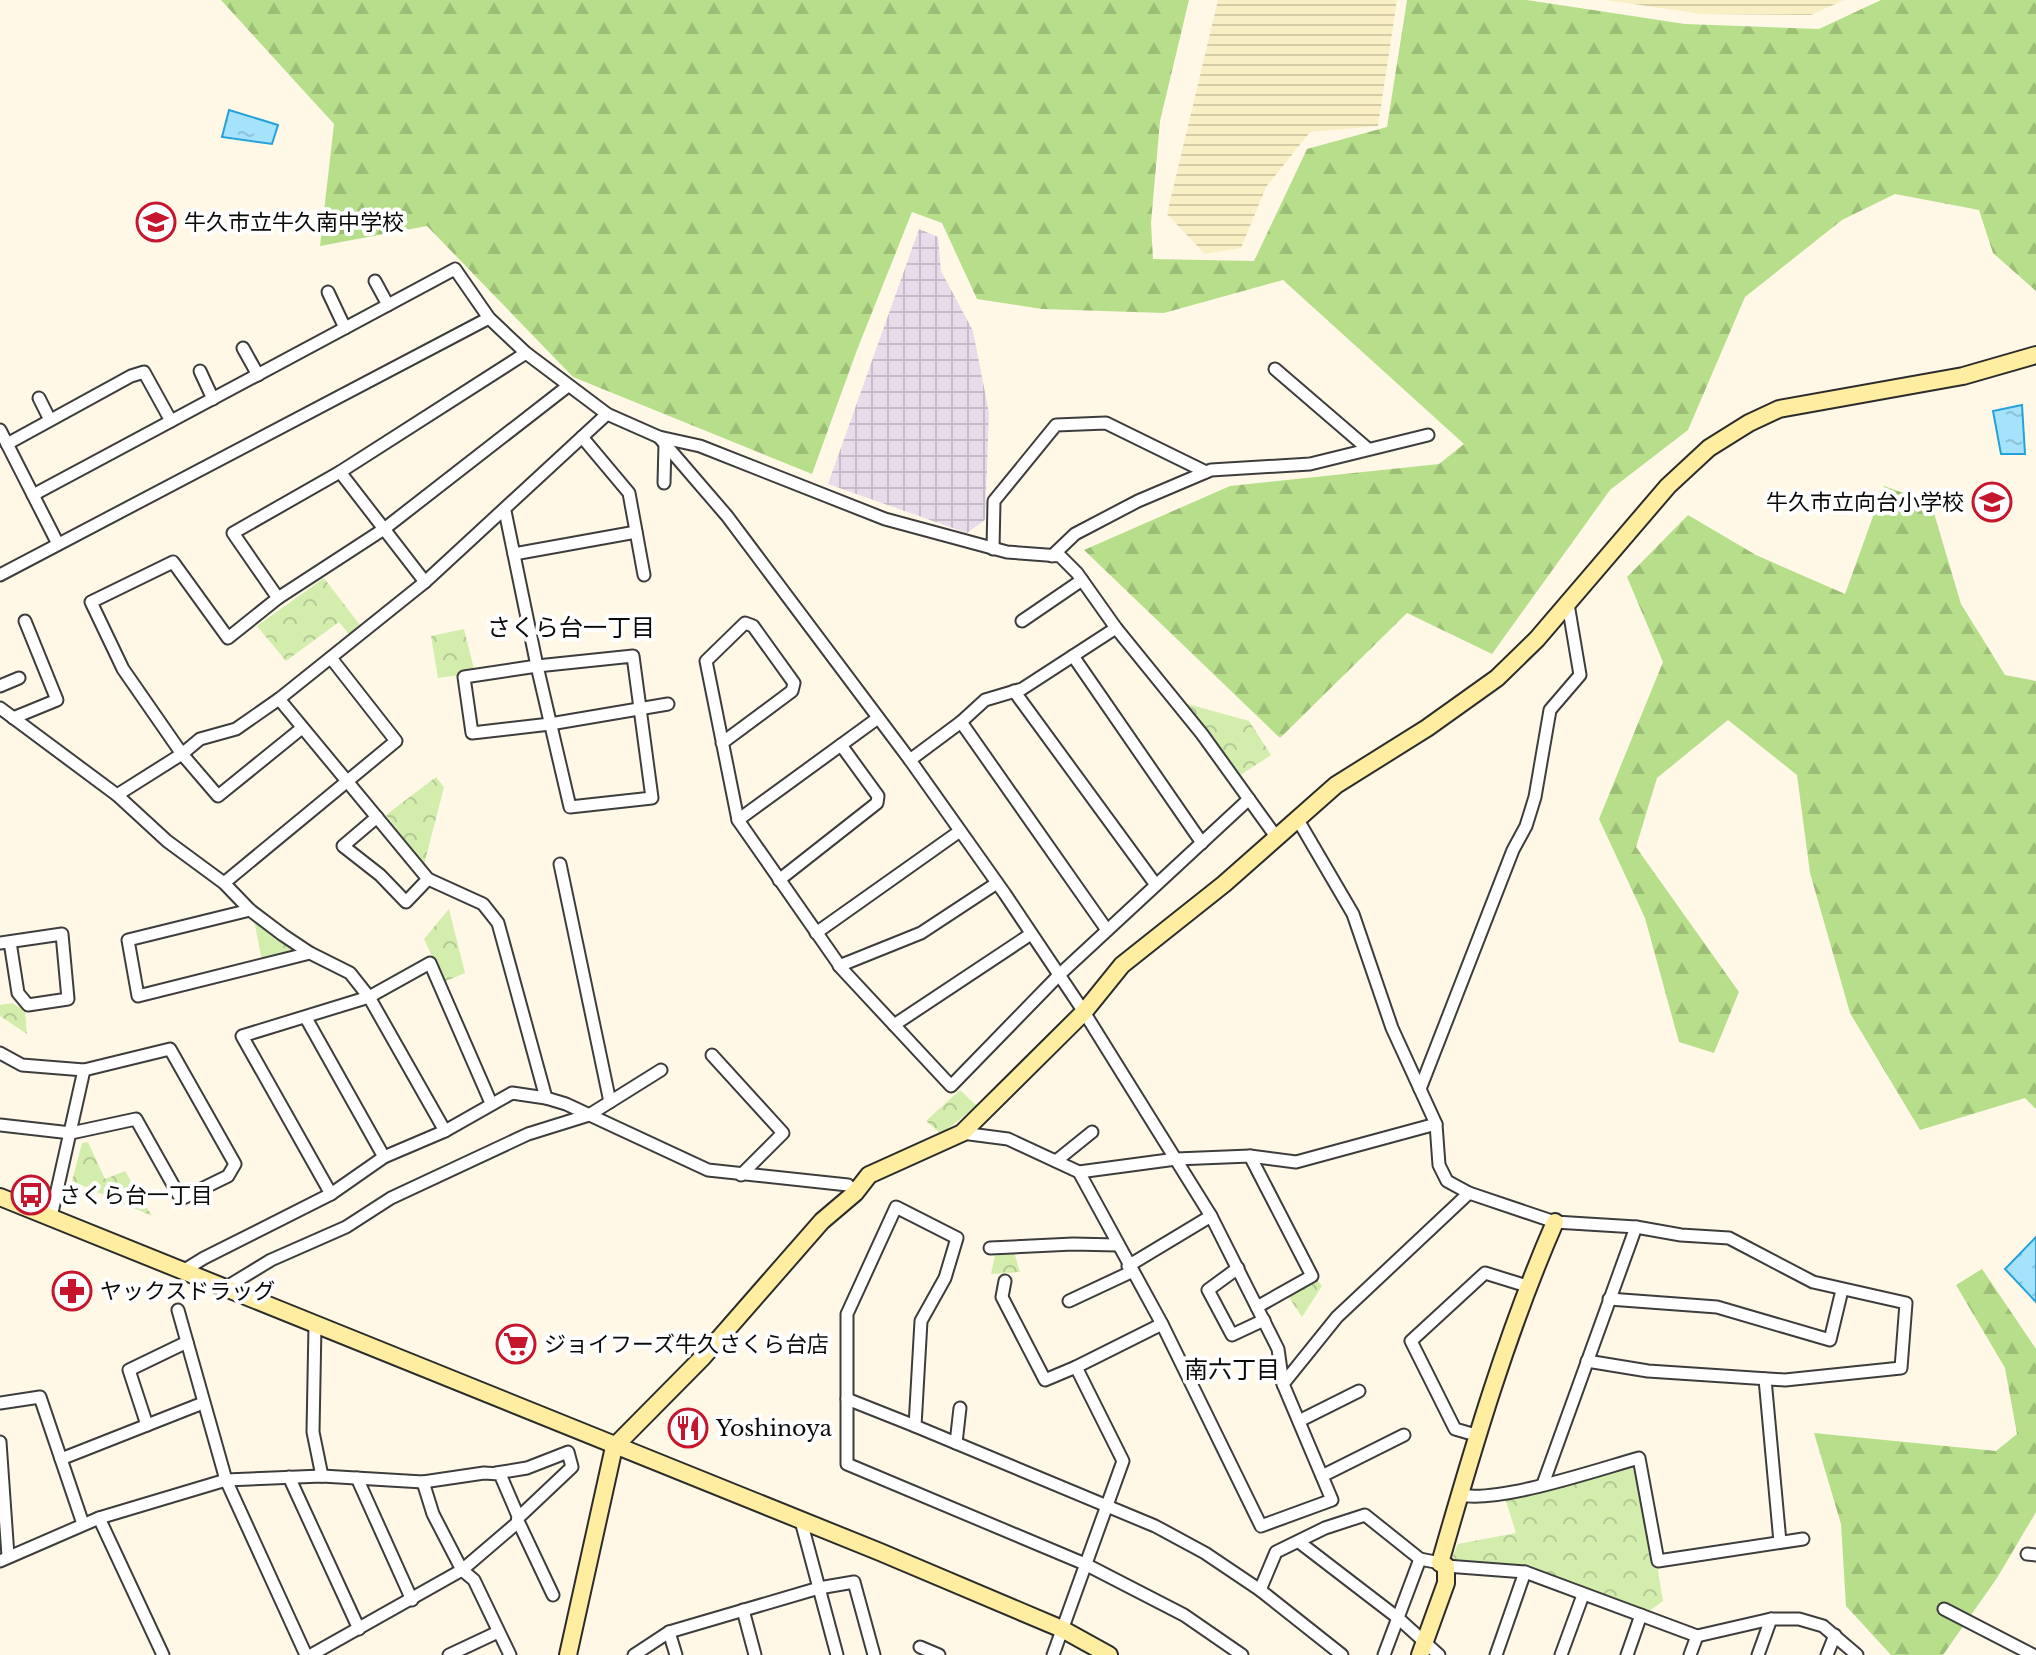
<svg xmlns="http://www.w3.org/2000/svg" width="2036" height="1655" viewBox="0 0 2036 1655" font-family="'Libre Baskerville','Noto Sans JP',serif">
  <defs>
    <pattern id="industrial-grid" width="8" height="8" patternUnits="userSpaceOnUse" patternTransform="scale(2)"><rect width="8" height="8" fill="#e8dceb"/><path d="M0 4h8M4 0v8" fill="none" stroke="#c6bbc8"/></pattern>
    <pattern id="farmland-rules" width="6" height="5" patternUnits="userSpaceOnUse" patternTransform="scale(2)"><rect width="6" height="5" fill="#f8efc4"/><path d="M0 2.5h6" fill="none" stroke="#d3cca7"/></pattern>
    <pattern id="forest-firs" width="22" height="20" patternUnits="userSpaceOnUse" patternTransform="scale(2)"><rect width="22" height="20" fill="#b7df8b"/><path d="M5 1l3.5 6h-7zM16 11l3.5 6h-7z" fill="#9cbe77"/></pattern>
    <pattern id="park-crowns" width="20" height="18" patternUnits="userSpaceOnUse" patternTransform="scale(2)"><rect width="20" height="18" fill="#d3edad"/><path d="M2 6a3 3 0 1 1 6 0M12 15a3 3 0 1 1 6 0" fill="none" stroke="#b4ca94"/></pattern>
    <pattern id="water-ripples" width="26" height="14" patternUnits="userSpaceOnUse" patternTransform="scale(2)"><rect width="26" height="14" fill="#a5e3fc"/><path d="M2 4q2-2 4 0t4 0M15 11q2-2 4 0t4 0" fill="none" stroke="#8dc1d7"/></pattern>
  </defs>
  <rect width="100%" height="100%" fill="#fff8e7"/>
  <polygon fill="url(#industrial-grid)" points="919,229 938,237 941,271 973,331 989,413 985,520 967,533 828,484"/>
  <g fill="url(#farmland-rules)">
    <polygon points="1218,0 1397,0 1378,126 1310,132 1266,187 1241,248 1205,254 1167,214"/>
    <polygon points="1606,0 1844,0 1811,15 1701,14"/>
  </g>
  <g fill="url(#forest-firs)">
    <polygon points="221,0 1189,0 1160,121 1151,223 1153,259 1254,261 1307,149 1387,127 1407,0 1527,0 1685,24 1819,29 1881,0 2036,0 2036,291 1993,253 1979,210 1895,194 1842,220 1745,297 1688,430 1610,490 1492,654 1407,613 1280,738 1084,550 1230,486 1439,464 1464,444 1283,280 1164,313 1042,309 977,299 942,223 912,212 857,350 812,474 573,377 427,226 320,246 334,124"/>
    <polygon points="1884,486 1931,503 1961,604 2005,675 2036,681 2036,1109 2025,1098 1920,1130 1850,1013 1810,873 1797,775 1728,720 1657,778 1636,847 1739,992 1714,1053 1679,1042 1645,918 1599,819 1663,662 1627,577 1688,515 1756,555 1845,594"/>
    <polygon points="1982,1269 2036,1349 2036,1512 1997,1578 1943,1655 1891,1655 1846,1606 1841,1524 1814,1433 1996,1451 2017,1434 2005,1368 1956,1285"/>
  </g>
  <g fill="url(#park-crowns)">
    <polygon points="324,578 363,629 352,638 339,622 286,661 257,626"/>
    <polygon points="464,629 475,673 438,678 431,636"/>
    <polygon points="1184,703 1249,721 1271,755 1239,776"/>
    <polygon points="436,777 444,787 424,865 386,815"/>
    <polygon points="449,909 465,973 444,982 424,939"/>
    <polygon points="254,920 293,948 293,954 262,961"/>
    <polygon points="12,1003 25,1011 27,1034 0,1016 0,1005"/>
    <polygon points="960,1090 977,1106 941,1134 926,1121"/>
    <polygon points="88,1142 105,1179 125,1171 152,1216 72,1181 82,1143"/>
    <polygon points="1014,1252 1020,1272 991,1274 995,1255"/>
    <polygon points="1317,1280 1322,1286 1302,1317 1288,1296"/>
    <polygon points="1640,1463 1663,1601 1649,1611 1555,1578 1450,1562 1458,1544 1516,1533 1505,1498"/>
  </g>
  <g fill="url(#water-ripples)" stroke="#25a1da" stroke-width="2">
    <polygon points="229,110 278,125 272,144 222,137"/>
    <polygon points="2022,405 2025,454 2001,454 1993,411"/>
    <polygon points="2036,1237 2036,1302 2005,1269"/>
  </g>
  <g fill="none" stroke-linecap="round" stroke-linejoin="round">
    <defs>
      <g id="street">
        <polyline points="375,281 388,305"/>
        <polyline points="328,292 345,328"/>
        <polyline points="243,348 258,375"/>
        <polyline points="1275,369 1368,449"/>
        <polyline points="200,371 213,399"/>
        <polyline points="39,398 50,420"/>
        <polyline points="0,430 58,544"/>
        <polyline points="582,437 629,493 644,575"/>
        <polyline points="659,437 727,516 910,760 1005,894 1084,1012 1211,1216 1278,1349 1283,1384"/>
        <polyline points="7,444 131,376 144,372 171,421"/>
        <polyline points="340,472 425,582"/>
        <polyline points="664,483 665,444"/>
        <polyline points="33,495 455,269 489,318 526,353 607,414 659,437 700,446 885,519 1007,552 1060,556 1077,573 1116,628 1202,734 1277,838"/>
        <polyline points="505,511 537,666 464,677 472,733 550,724 668,704"/>
        <polyline points="993,549 994,501 1056,425 1106,423 1206,472"/>
        <polyline points="514,554 636,532"/>
        <polyline points="1052,556 1075,534 1138,501 1211,470 1310,464 1428,435"/>
        <polyline points="0,575 489,318"/>
        <polyline points="278,598 233,533 340,472 526,353"/>
        <polyline points="1022,621 1082,580"/>
        <polygon points="633,656 652,798 570,807 537,666"/>
        <polyline points="1073,656 1202,843"/>
        <polyline points="0,686 19,678"/>
        <polyline points="1014,691 1156,885"/>
        <polyline points="279,699 428,879 483,904 498,923 546,1098"/>
        <polyline points="0,708 117,795 167,841 224,883 250,910 283,935 310,953 350,973 369,997 445,1131"/>
        <polyline points="13,718 57,700 25,621"/>
        <polyline points="961,722 1107,930"/>
        <polyline points="302,728 218,796 182,754 123,669 91,602 173,562 228,638 278,598 384,529 568,386"/>
        <polyline points="722,743 792,691 794,683 753,626 745,623 706,661 738,820 842,969 951,1086 1059,975 1249,799"/>
        <polyline points="910,760 961,722 985,700 1022,689 1116,628"/>
        <polyline points="117,795 182,754 200,739 236,729 279,699 425,582 607,414"/>
        <polyline points="377,817 343,846 380,875 406,902 428,879"/>
        <polyline points="738,820 878,718"/>
        <polyline points="1298,820 1353,914 1392,1028 1436,1124 1439,1165 1447,1181 1469,1193 1555,1222 1636,1227 1681,1235 1729,1238 1813,1282 1906,1303 1901,1368 1785,1380 1648,1371 1587,1361"/>
        <polyline points="560,864 610,1102"/>
        <polyline points="779,880 877,803 878,796 841,745"/>
        <polyline points="224,883 396,741 331,658"/>
        <polyline points="250,910 128,940 138,996 310,953"/>
        <polyline points="816,933 960,831"/>
        <polyline points="0,943 62,934 68,999 28,1005 18,993 10,942"/>
        <polyline points="839,966 921,933 997,883"/>
        <polyline points="306,1018 384,1157"/>
        <polyline points="894,1025 1031,934"/>
        <polyline points="0,1053 22,1065 84,1070 170,1049 235,1164 228,1176 181,1199 136,1119 71,1133 0,1125"/>
        <polyline points="712,1055 783,1133 741,1175"/>
        <polyline points="1420,1089 1513,850 1526,826 1535,797 1550,710 1580,675 1568,604"/>
        <polyline points="962,1133 1008,1139 1079,1172 1162,1324 1261,1526 1332,1500 1283,1384 1337,1317 1469,1193"/>
        <polyline points="1250,1156 1312,1276 1257,1307"/>
        <polyline points="1056,1161 1092,1132"/>
        <polyline points="1079,1172 1176,1159 1250,1156 1296,1162 1436,1124"/>
        <polyline points="331,1194 242,1036 369,997 430,963 491,1103"/>
        <polyline points="51,1217 84,1070"/>
        <polyline points="990,1248 1073,1244 1117,1245"/>
        <polyline points="1128,1266 1211,1216"/>
        <polyline points="1238,1268 1208,1290 1232,1335 1264,1320"/>
        <polyline points="183,1271 204,1258 331,1194 384,1157 445,1131 512,1093 546,1098 566,1104 708,1170 848,1185 855,1193"/>
        <polyline points="1005,1281 1002,1297 1045,1380 1076,1367 1123,1461 1053,1655"/>
        <polyline points="225,1288 271,1260 346,1227 391,1198 528,1134 589,1115 661,1070"/>
        <polyline points="1609,1299 1717,1307 1830,1340 1842,1290"/>
        <polyline points="1069,1301 1131,1272"/>
        <polyline points="178,1310 226,1480 306,1655"/>
        <polyline points="315,1325 313,1432 322,1476"/>
        <polyline points="1076,1367 1162,1324"/>
        <polyline points="1765,1379 1780,1542"/>
        <polyline points="847,1399 915,1426"/>
        <polyline points="0,1403 40,1397 83,1524"/>
        <polyline points="1299,1421 1359,1391"/>
        <polyline points="147,1425 129,1370 187,1342"/>
        <polyline points="1479,1436 1455,1429 1411,1341 1485,1273 1527,1286"/>
        <polyline points="0,1442 8,1556"/>
        <polyline points="956,1443 960,1408"/>
        <polyline points="61,1459 203,1403"/>
        <polyline points="496,1473 527,1468 568,1452 572,1467 518,1518"/>
        <polyline points="1322,1476 1404,1435"/>
        <polyline points="289,1477 359,1629"/>
        <polyline points="357,1478 412,1600"/>
        <polyline points="423,1482 433,1514 462,1570 474,1580 510,1655"/>
        <polyline points="1543,1484 1636,1227"/>
        <path d="M1460,1495C1500,1503 1596,1470 1639,1458L1658,1561L1803,1539"/>
        <polyline points="99,1518 163,1655"/>
        <polyline points="518,1521 553,1595"/>
        <polyline points="801,1521 837,1655"/>
        <polyline points="1299,1542 1398,1618 1439,1655"/>
        <polyline points="2027,1554 2036,1555"/>
        <polyline points="0,1561 99,1518 226,1480 322,1476 423,1482 484,1473 500,1474 518,1516 517,1523 462,1570 311,1655"/>
        <polyline points="1446,1566 1525,1572 1697,1636 1771,1619 1799,1619 1823,1626 1857,1655"/>
        <polyline points="1260,1590 1342,1655"/>
        <polyline points="1944,1609 2033,1655"/>
        <polyline points="743,1610 755,1655"/>
        <polyline points="669,1632 676,1655"/>
        <polyline points="920,1647 939,1655"/>
        <polyline points="449,1655 498,1632"/>
        <polyline points="634,1655 669,1632 819,1588 854,1582 874,1655"/>
        <polyline points="1242,1655 1184,1615 1085,1564 847,1464 847,1314 896,1207 957,1238 945,1278 921,1321 915,1426 1155,1526 1205,1553 1260,1590 1276,1552 1325,1528 1365,1515 1420,1559 1440,1563"/>
        <polyline points="1384,1655 1420,1559"/>
        <polyline points="1496,1655 1525,1572"/>
        <polyline points="1561,1655 1583,1595"/>
        <polyline points="1627,1655 1641,1615"/>
        <polyline points="1690,1655 1697,1636"/>
        <polyline points="1758,1655 1771,1619"/>
        <polyline points="1827,1655 1835,1635"/>
      </g>
      <g id="secondary">
        <polyline points="0,1197 880,1552 1062,1629 1109,1655"/>
        <polyline points="614,1447 703,1357 822,1221 855,1193 869,1175 962,1133 1084,1012 1122,965 1224,884 1336,785 1427,728 1497,678 1537,639 1668,486 1709,448 1749,423 1779,409 1963,376 2036,355"/>
        <polyline points="568,1655 614,1447"/>
        <path d="M1420,1655L1446,1583V1566L1440,1563C1473,1448 1507,1332 1555,1222"/>
      </g>
    </defs>
    <use href="#street" stroke="#3d3d3d" stroke-width="15"/>
    <use href="#secondary" stroke="#2c2c2c" stroke-width="20"/>
    <use href="#street" stroke="#fff" stroke-width="11"/>
    <use href="#secondary" stroke="#ffeda2" stroke-width="16"/>
  </g>
  <defs>
    <symbol id="school-ring" viewBox="-11 -11 22 22"><circle r="9.5" fill="#fff" stroke="#c6162d" stroke-width="1.5"/><path d="M0-5L7-2L0 1L-7-2ZM-4 1L0 2.5L4 1V4Q0 6-4 4Z" fill="#c6162d"/></symbol>
    <symbol id="bus-ring" viewBox="-11 -11 22 22"><circle r="9.5" fill="#fff" stroke="#c6162d" stroke-width="1.5"/><path d="M-5-6H5V4H4V6H2V4H-2V6H-4V4H-5ZM-3.5-4V0h7V-4ZM-3.5 1.2v1.5H-2V1.2ZM2 1.2v1.5H3.5V1.2Z" fill="#c6162d"/></symbol>
    <symbol id="pharmacy-ring" viewBox="-11 -11 22 22"><circle r="9.5" fill="#fff" stroke="#c6162d" stroke-width="1.5"/><path d="M-2-6h4v4h4v4h-4v4h-4v-4h-4v-4h4Z" fill="#c6162d"/></symbol>
    <symbol id="supermarket-ring" viewBox="-11 -11 22 22"><circle r="9.5" fill="#fff" stroke="#c6162d" stroke-width="1.5"/><path d="M-6-5.5h2.5l.6 2H6L4.5 2H-2.5L-4.4-4H-6ZM-1.5 3.2a1.3 1.3 0 1 0 .1 0ZM3 3.2a1.3 1.3 0 1 0 .1 0Z" fill="#c6162d"/></symbol>
    <symbol id="restaurant-ring" viewBox="-11 -11 22 22"><circle r="9.5" fill="#fff" stroke="#c6162d" stroke-width="1.5"/><path d="M-5-6h1v4h1v-4h1v4h1v-4h1v5L-1.5 .5V6h-2V.5L-5-1ZM5-6V6H3V1.5H1.5Q1.5-4 5-6Z" fill="#c6162d"/></symbol>
  </defs>
  <g fill-rule="evenodd">
    <use href="#school-ring" x="134" y="200" width="44" height="44"/>
    <use href="#school-ring" x="1970" y="480" width="44" height="44"/>
    <use href="#bus-ring" x="9" y="1173" width="44" height="44"/>
    <use href="#pharmacy-ring" x="50" y="1269" width="44" height="44"/>
    <use href="#supermarket-ring" x="494" y="1322" width="44" height="44"/>
    <use href="#restaurant-ring" x="666" y="1406" width="44" height="44"/>
  </g>
  <g text-anchor="middle" stroke-width="8" stroke-linejoin="round" paint-order="stroke">
    <g font-size="22" fill="#0a0a0a" stroke="#fff" text-anchor="start">
      <text x="184" y="230">牛久市立牛久南中学校</text>
      <text x="1964" y="510" text-anchor="end">牛久市立向台小学校</text>
      <text x="59" y="1203">さくら台一丁目</text>
      <text x="100" y="1299">ヤックスドラッグ</text>
      <text x="544" y="1352">ジョイフーズ牛久さくら台店</text>
      <text x="716" y="1436">Yoshinoya</text>
    </g>
    <g font-size="24" fill="#0a0a0a" stroke="#fff">
      <text x="571" y="636">さくら台一丁目</text>
      <text x="1232" y="1378">南六丁目</text>
    </g>
  </g>
</svg>
